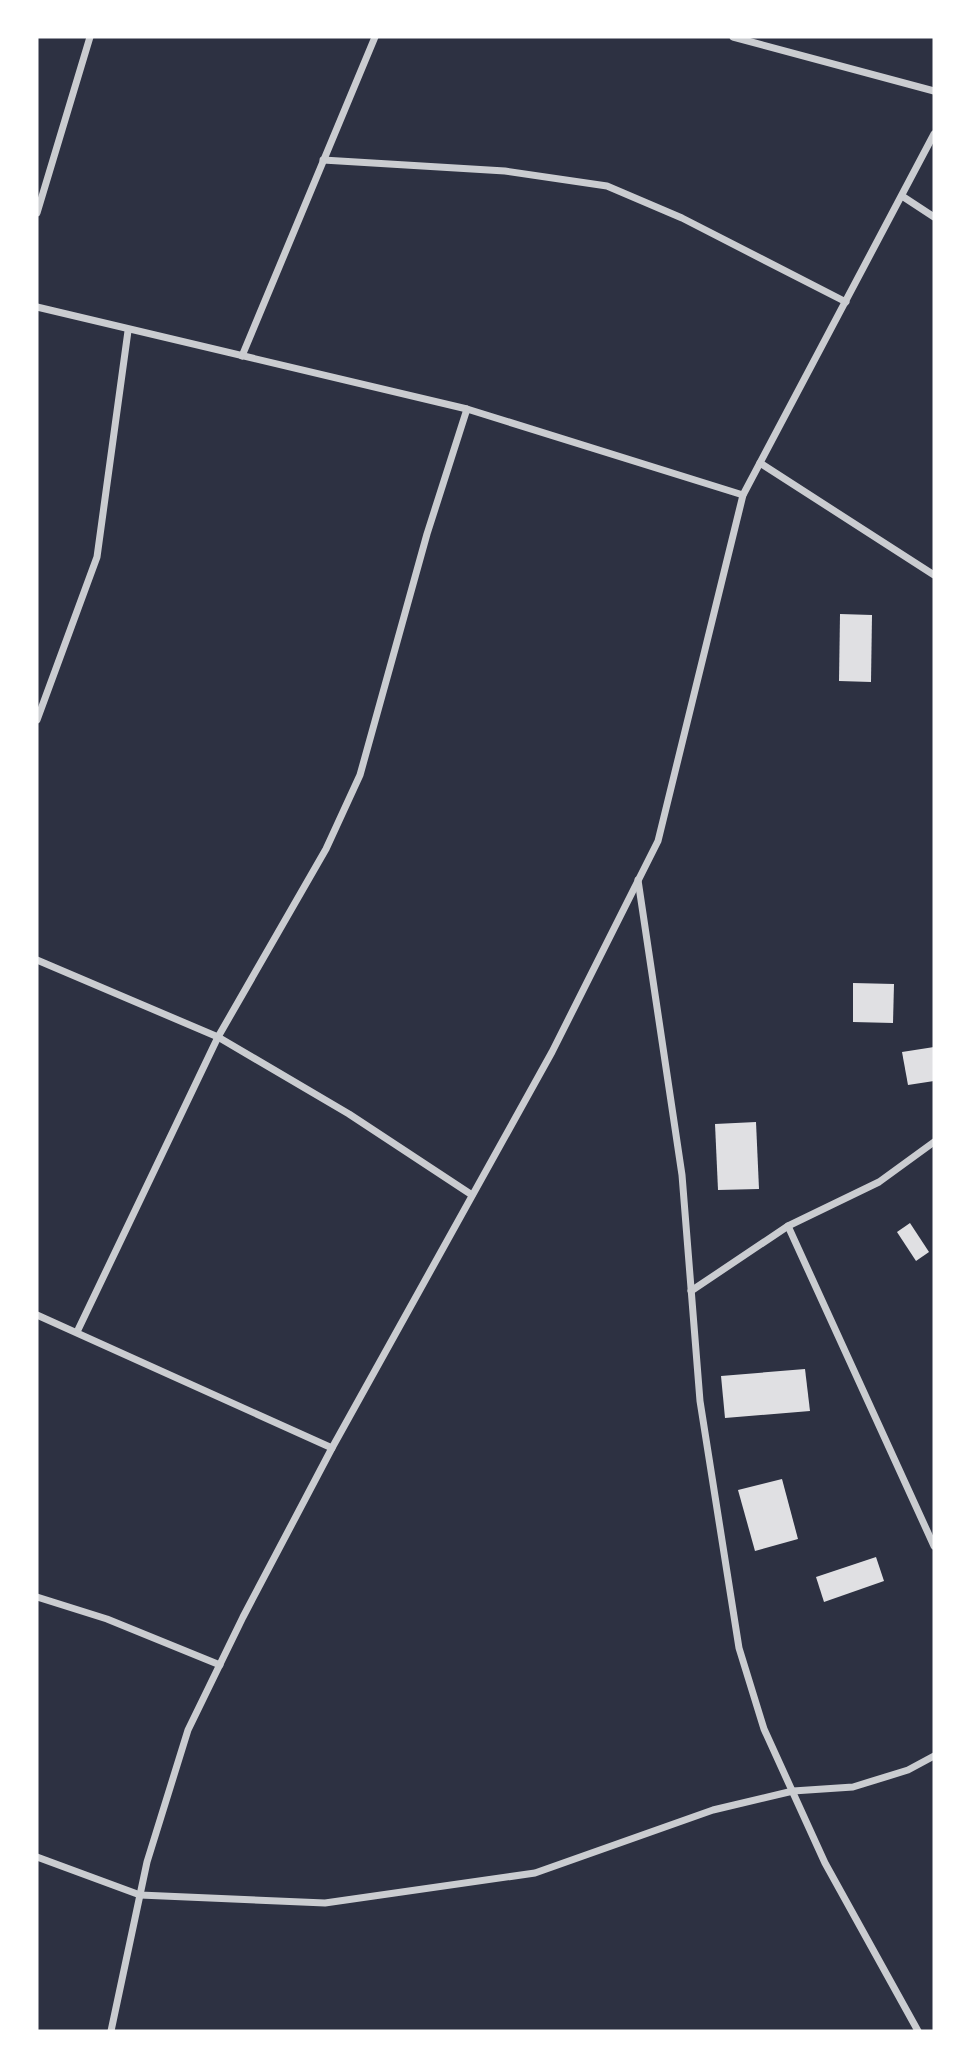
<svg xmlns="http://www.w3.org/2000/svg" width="971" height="2068" viewBox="0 0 971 2068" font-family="Literata,serif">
  <rect width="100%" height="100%" fill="#2d3142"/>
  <g fill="#e0e0e3">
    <polygon points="840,614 872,615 871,682 839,681"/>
    <polygon points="853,983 894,984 893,1023 853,1022"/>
    <polygon points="934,1047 934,1081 908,1085 902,1052"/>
    <polygon points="756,1122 759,1189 718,1190 715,1124"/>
    <polygon points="910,1223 929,1252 916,1261 897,1232"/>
    <polygon points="805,1369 810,1411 725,1418 721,1376"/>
    <polygon points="782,1479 798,1539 755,1551 738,1490"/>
    <polygon points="876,1557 884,1581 824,1602 816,1577"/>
  </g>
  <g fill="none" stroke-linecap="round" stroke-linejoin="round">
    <g stroke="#caccd0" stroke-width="7">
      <polyline points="733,37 934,91"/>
      <polyline points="323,160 505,171 607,186 682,218 846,302"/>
      <polyline points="902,196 934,217"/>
      <polyline points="37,213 90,37"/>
      <polyline points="37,307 467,409 743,495"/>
      <polyline points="242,356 375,37"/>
      <polyline points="760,463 934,575"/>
      <polyline points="37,720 97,557 128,331"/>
      <polyline points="638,880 682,1175 700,1401 739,1648 764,1729 825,1863 918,2031"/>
      <polyline points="37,960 218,1037 349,1114 472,1195"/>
      <polyline points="788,1226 934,1546"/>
      <polyline points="691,1291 788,1226 879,1182 934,1142"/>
      <polyline points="37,1315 332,1448"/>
      <polyline points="77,1332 218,1037 326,849 360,775 427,534 467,409"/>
      <polyline points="37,1597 107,1619 220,1665"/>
      <polyline points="37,1857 140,1895 325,1903 535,1873 713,1810 793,1791 853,1787 908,1770 934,1756"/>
      <polyline points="111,2031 147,1862 188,1730 243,1617 332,1448 552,1052 658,841 743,495 934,134"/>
    </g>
  </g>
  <rect width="971" height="2068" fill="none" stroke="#ffffff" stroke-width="77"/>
</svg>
